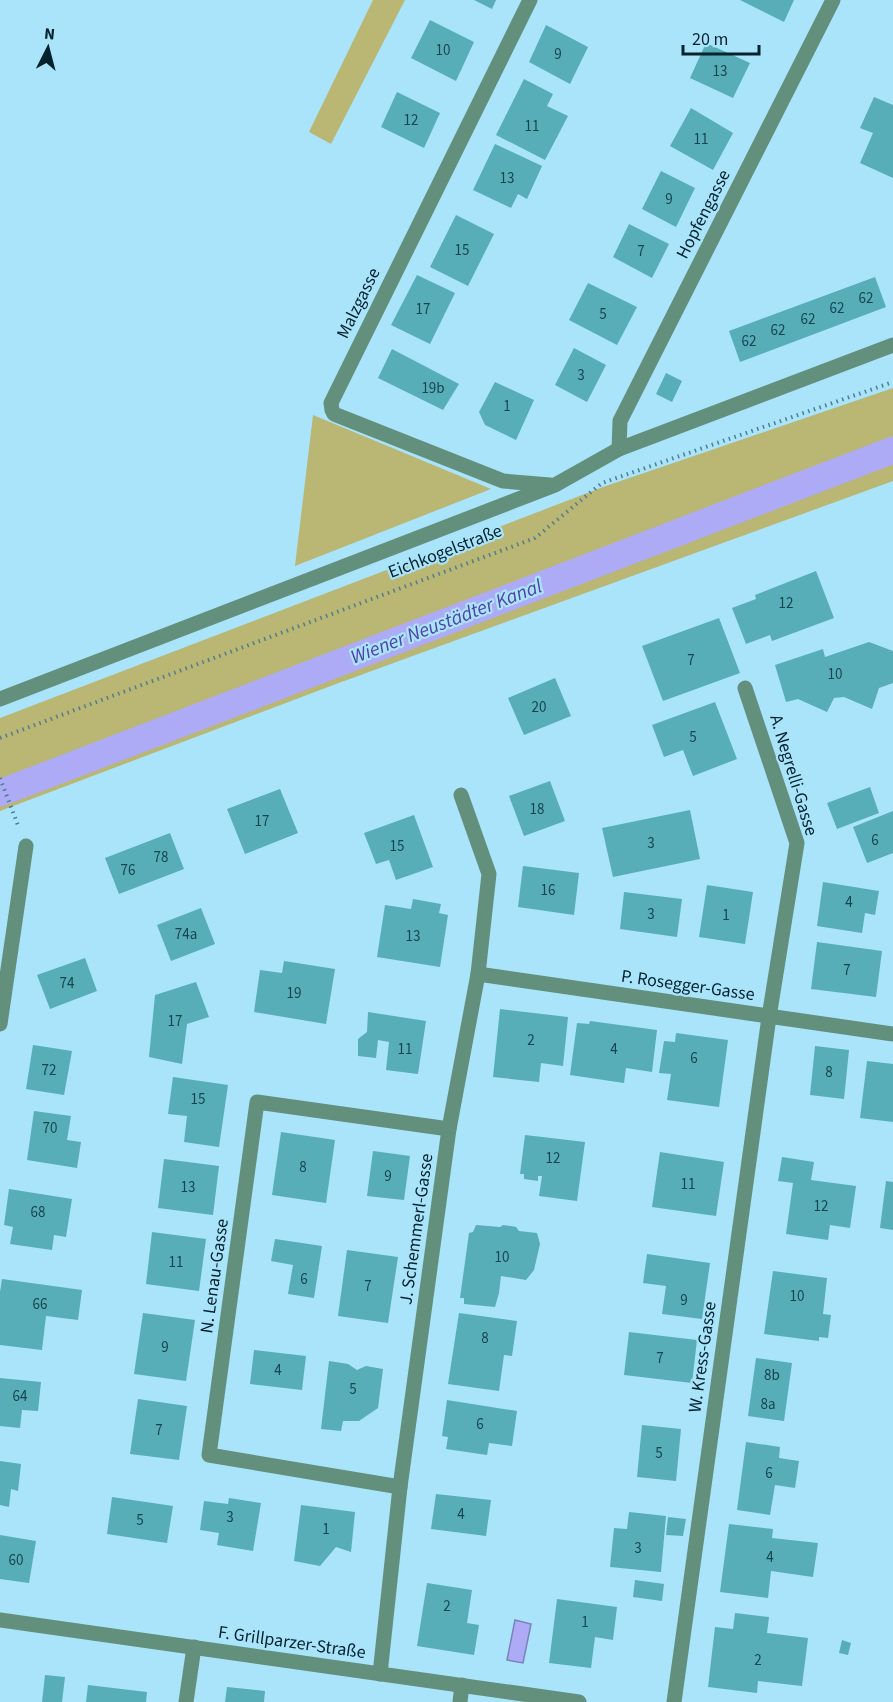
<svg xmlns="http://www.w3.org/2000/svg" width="893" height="1702" viewBox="0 0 893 1702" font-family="'Source Sans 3',sans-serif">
  <rect width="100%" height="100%" fill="#a9e4fb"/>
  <g fill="#bab673">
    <polygon points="373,0 405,0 331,144 309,132"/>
    <polygon points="893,388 893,481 336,684 0,811 0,718 603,487"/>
    <polygon points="313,415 491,489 295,566"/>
  </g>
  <polygon fill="#aeabf6" stroke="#7a82ba" stroke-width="1.5" points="515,1620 531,1624 523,1663 507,1660"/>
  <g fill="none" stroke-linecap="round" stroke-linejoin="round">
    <polyline stroke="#aeabf6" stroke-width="27" points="0,793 893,450"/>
  </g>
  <g fill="#57aeb8">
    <polygon points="474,0 496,0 492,9"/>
    <polygon points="740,0 794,0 784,22"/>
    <polygon points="430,20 474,42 456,81 411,58"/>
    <polygon points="546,25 588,47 570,84 529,62"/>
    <polygon points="706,43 750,63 733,98 690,78"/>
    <polygon points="524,79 553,94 547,106 568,116 545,160 496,135"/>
    <polygon points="397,92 440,113 424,148 381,127"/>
    <polygon points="874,97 893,105 893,178 860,163 873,133 860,128"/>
    <polygon points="691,108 733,133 713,170 670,146"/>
    <polygon points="495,144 542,166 527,199 518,194 511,208 473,190"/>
    <polygon points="661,171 695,188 676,227 642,209"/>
    <polygon points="456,215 494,234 468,286 430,267"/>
    <polygon points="629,224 669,244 652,278 613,257"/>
    <polygon points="417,275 455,293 430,344 391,325"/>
    <polygon points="875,277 886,307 740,362 729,331"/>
    <polygon points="588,283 637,307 617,345 569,320"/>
    <polygon points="574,348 606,365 587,402 555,385"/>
    <polygon points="392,349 459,384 443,410 378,378"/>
    <polygon points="666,373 682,381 672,402 656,394"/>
    <polygon points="495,382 534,400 516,440 485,425 479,412"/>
    <polygon points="816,571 834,618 772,641 770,635 746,644 732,608 756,599 755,595"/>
    <polygon points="719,618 740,673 663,701 642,646"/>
    <polygon points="869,642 893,651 893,683 879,688 872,709 844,697 834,698 827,712 798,699 786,702 775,665 823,649 825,657"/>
    <polygon points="555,678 571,716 524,735 508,698"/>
    <polygon points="715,702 737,759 693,776 683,750 664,757 652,725"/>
    <polygon points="550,781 565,821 524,836 509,796"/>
    <polygon points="870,787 879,813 837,829 827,803"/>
    <polygon points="280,789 298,833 245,854 227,809"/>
    <polygon points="690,810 700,859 613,877 602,828"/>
    <polygon points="893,811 893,853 867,863 853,827"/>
    <polygon points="414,815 433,867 396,880 389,860 376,864 364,833"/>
    <polygon points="170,833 184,869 119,894 105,858"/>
    <polygon points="523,866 579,873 574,915 518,907"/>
    <polygon points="823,882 879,891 875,915 865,913 862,933 817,926"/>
    <polygon points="707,885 753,892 745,944 699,937"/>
    <polygon points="624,892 682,899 677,937 620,929"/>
    <polygon points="413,899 441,904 439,913 448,915 440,967 377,957 385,905 411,909"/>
    <polygon points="201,908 215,944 171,961 157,925"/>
    <polygon points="817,942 882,951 876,997 811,989"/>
    <polygon points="85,958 97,991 50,1009 37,975"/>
    <polygon points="284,961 335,969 326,1024 254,1012 260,970 282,973"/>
    <polygon points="196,982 209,1017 187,1024 182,1064 149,1057 155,995"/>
    <polygon points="500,1009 568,1017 563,1066 541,1063 539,1082 493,1077"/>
    <polygon points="368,1012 426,1021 418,1074 386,1070 389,1042 378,1040 376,1058 358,1056 358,1039 367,1032"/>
    <polygon points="590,1021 657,1030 652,1072 626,1068 624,1083 570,1075 577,1023 589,1024"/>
    <polygon points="676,1033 728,1040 719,1107 667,1100 671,1074 659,1073 664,1041 675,1042"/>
    <polygon points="33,1045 72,1051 64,1095 26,1089"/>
    <polygon points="815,1046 849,1050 844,1099 810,1095"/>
    <polygon points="867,1061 893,1064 893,1122 860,1118"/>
    <polygon points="173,1077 228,1085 219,1147 184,1142 187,1116 168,1114"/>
    <polygon points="34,1111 71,1116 67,1140 81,1142 77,1168 27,1160"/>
    <polygon points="281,1132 335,1140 326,1203 272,1195"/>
    <polygon points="525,1135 585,1142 577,1201 539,1196 542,1176 538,1176 538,1181 524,1179 524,1174 520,1174"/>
    <polygon points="373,1151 410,1156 404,1200 367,1196"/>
    <polygon points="660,1152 724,1162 716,1216 652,1207"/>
    <polygon points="782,1157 814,1162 811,1180 856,1186 850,1228 830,1225 828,1240 786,1234 793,1183 778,1181"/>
    <polygon points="164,1159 219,1166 213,1215 158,1208"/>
    <polygon points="886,1181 893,1182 893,1230 880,1228"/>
    <polygon points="9,1189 72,1199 66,1237 54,1235 52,1250 10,1244 13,1227 4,1225"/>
    <polygon points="476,1225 500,1227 503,1225 511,1226 516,1227 519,1231 537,1233 540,1244 534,1270 526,1280 501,1276 499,1293 495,1307 464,1304 464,1298 460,1298 469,1233 473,1232"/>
    <polygon points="152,1232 206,1239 199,1291 146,1284"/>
    <polygon points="275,1239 322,1246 314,1298 288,1294 293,1265 271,1261"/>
    <polygon points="347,1250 398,1257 388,1323 338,1316"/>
    <polygon points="647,1254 710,1263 702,1319 662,1314 666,1286 643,1283"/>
    <polygon points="773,1271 827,1278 823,1314 831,1315 828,1338 819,1337 819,1341 764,1334"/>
    <polygon points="2,1279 82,1290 78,1320 46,1316 42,1350 0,1345 0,1292"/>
    <polygon points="143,1313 195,1320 186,1381 134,1374"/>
    <polygon points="459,1313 517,1321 512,1356 504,1355 499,1391 448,1384"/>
    <polygon points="629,1332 697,1340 692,1383 624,1375"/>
    <polygon points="254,1350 306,1356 302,1390 250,1384"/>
    <polygon points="756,1358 792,1363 784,1421 748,1416"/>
    <polygon points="329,1361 348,1364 357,1370 366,1366 383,1369 378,1408 359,1421 343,1421 341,1431 321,1429"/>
    <polygon points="0,1378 41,1382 38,1411 22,1410 20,1428 0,1426"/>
    <polygon points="138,1399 187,1406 179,1460 130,1454"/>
    <polygon points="447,1400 517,1411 512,1446 489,1443 487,1455 446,1449 448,1437 442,1436"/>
    <polygon points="642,1425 681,1429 676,1481 637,1477"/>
    <polygon points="746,1442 780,1447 779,1458 799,1461 795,1488 775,1485 770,1515 737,1510"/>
    <polygon points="0,1461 21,1464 18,1491 11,1489 9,1507 0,1505"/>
    <polygon points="436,1494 491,1500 486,1536 431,1529"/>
    <polygon points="112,1497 173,1506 167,1543 107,1534"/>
    <polygon points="229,1498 261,1503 253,1551 217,1545 219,1533 200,1530 204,1501 228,1504"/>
    <polygon points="301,1505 355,1512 351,1552 336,1547 320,1566 294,1561"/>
    <polygon points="629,1512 666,1516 661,1572 610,1567 614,1528 627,1529"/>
    <polygon points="668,1517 686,1519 683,1536 666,1535"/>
    <polygon points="729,1524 773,1529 772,1538 818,1543 813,1577 771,1571 768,1598 720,1592"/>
    <polygon points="0,1535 36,1541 29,1583 0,1579"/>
    <polygon points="635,1580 664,1584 662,1601 633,1597"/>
    <polygon points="427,1583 472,1590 467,1623 479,1625 474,1655 417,1646"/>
    <polygon points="557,1599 617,1607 613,1640 595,1637 591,1668 549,1663"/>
    <polygon points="735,1613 769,1617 767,1633 808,1638 802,1686 758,1681 757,1693 708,1687 715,1627 733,1629"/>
    <polygon points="842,1640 851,1643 848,1655 839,1653"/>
    <polygon points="45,1675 65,1677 62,1702 42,1702"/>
    <polygon points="88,1685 147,1692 146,1702 86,1702"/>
    <polygon points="227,1687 265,1691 264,1702 225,1702"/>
  </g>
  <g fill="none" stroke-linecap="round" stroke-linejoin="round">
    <g stroke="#517e8f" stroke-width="4" stroke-dasharray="1.5 4.5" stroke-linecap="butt">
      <polyline points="0,738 535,538 602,483 893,382"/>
      <polyline points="0,778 19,828"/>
    </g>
    <g stroke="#62907c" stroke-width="15">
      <polyline points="530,0 331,403 332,410 334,414 503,481 550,485"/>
      <polyline points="619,449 620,421 833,0"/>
      <polyline points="0,699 555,485 619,449 893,345"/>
      <polyline points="478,974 893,1034"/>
      <polyline points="0,1024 26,846"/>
      <polyline points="400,1487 209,1455 257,1102 449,1129"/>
      <polyline points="0,1620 579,1702"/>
      <polyline points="380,1674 400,1487 449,1129 478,974 489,874 461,795"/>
      <polyline points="186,1702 194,1647"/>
      <polyline points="460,1702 462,1685"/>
      <polyline points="674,1702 769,1017 797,843 745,688"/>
    </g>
  </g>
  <g text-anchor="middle" stroke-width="4.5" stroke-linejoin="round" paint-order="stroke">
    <g font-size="15" fill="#174550">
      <text x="443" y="55">10</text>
      <text x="558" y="59">9</text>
      <text x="720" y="76">13</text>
      <text x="411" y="125">12</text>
      <text x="532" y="131">11</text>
      <text x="701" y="144">11</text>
      <text x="507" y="183">13</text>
      <text x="669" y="204">9</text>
      <text x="462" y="255">15</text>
      <text x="641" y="256">7</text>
      <text x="866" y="303">62</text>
      <text x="837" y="313">62</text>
      <text x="423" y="314">17</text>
      <text x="603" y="319">5</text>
      <text x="808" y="324">62</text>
      <text x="778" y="335">62</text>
      <text x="749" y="346">62</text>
      <text x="581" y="380">3</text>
      <text x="433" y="393">19b</text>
      <text x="507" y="411">1</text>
      <text x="786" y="608">12</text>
      <text x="691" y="665">7</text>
      <text x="835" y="679">10</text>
      <text x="539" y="712">20</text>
      <text x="693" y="742">5</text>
      <text x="537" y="814">18</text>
      <text x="262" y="826">17</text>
      <text x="875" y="845">6</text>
      <text x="651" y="848">3</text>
      <text x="397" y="851">15</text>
      <text x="161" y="862">78</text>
      <text x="128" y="875">76</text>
      <text x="548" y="895">16</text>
      <text x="849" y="907">4</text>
      <text x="651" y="919">3</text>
      <text x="726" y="920">1</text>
      <text x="186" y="939">74a</text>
      <text x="413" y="941">13</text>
      <text x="847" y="975">7</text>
      <text x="67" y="988">74</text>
      <text x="294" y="998">19</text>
      <text x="175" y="1026">17</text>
      <text x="531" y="1045">2</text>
      <text x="405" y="1054">11</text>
      <text x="614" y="1054">4</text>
      <text x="694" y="1063">6</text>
      <text x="49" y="1075">72</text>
      <text x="829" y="1077">8</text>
      <text x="198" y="1104">15</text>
      <text x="50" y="1133">70</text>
      <text x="553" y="1163">12</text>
      <text x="303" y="1172">8</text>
      <text x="388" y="1181">9</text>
      <text x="688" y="1189">11</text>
      <text x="188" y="1192">13</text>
      <text x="821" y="1211">12</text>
      <text x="38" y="1217">68</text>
      <text x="502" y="1262">10</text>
      <text x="176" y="1267">11</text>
      <text x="304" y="1284">6</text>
      <text x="368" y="1291">7</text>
      <text x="797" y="1301">10</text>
      <text x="684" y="1305">9</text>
      <text x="40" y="1309">66</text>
      <text x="485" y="1343">8</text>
      <text x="165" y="1352">9</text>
      <text x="660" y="1363">7</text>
      <text x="278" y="1375">4</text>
      <text x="772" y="1380">8b</text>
      <text x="353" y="1394">5</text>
      <text x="20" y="1401">64</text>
      <text x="768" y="1409">8a</text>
      <text x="480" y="1429">6</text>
      <text x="159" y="1435">7</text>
      <text x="659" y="1458">5</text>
      <text x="769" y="1478">6</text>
      <text x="461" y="1519">4</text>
      <text x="230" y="1522">3</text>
      <text x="140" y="1525">5</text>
      <text x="326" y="1534">1</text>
      <text x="638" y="1553">3</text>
      <text x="770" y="1562">4</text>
      <text x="16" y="1565">60</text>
      <text x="447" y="1611">2</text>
      <text x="585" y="1627">1</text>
      <text x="758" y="1665">2</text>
    </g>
    <g font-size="18" fill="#02222d" stroke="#a9e4fb">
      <text transform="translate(703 214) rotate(-63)" y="6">Hopfengasse</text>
      <text transform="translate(358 303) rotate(-64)" y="6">Malzgasse</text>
      <text transform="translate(445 551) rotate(-21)" y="6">Eichkogelstraße</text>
      <text transform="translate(794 775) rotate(73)" y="6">A. Negrelli-Gasse</text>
      <text transform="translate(688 985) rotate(8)" y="6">P. Rosegger-Gasse</text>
      <text transform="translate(416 1229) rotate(-82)" y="6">J. Schemmerl-Gasse</text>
      <text transform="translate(214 1276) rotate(-82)" y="6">N. Lenau-Gasse</text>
      <text transform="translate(702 1357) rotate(-82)" y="6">W. Kress-Gasse</text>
      <text transform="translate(292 1642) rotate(8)" y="6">F. Grillparzer-Straße</text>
    </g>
    <g font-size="20" font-style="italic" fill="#5241ab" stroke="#a9e4fb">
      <text transform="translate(446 621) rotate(-21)" y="7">Wiener Neustädter Kanal</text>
    </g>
  </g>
  <g transform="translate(48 48) rotate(6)" stroke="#a9e4fb" stroke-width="4.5" paint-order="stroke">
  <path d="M0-4.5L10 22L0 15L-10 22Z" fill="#02222d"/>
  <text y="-9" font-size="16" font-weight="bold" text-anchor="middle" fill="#02222d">N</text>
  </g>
  <path d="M683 45v9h76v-9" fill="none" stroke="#02222d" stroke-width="3"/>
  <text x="692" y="45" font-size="18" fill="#02222d" stroke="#a9e4fb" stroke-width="4.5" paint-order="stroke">20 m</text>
</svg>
